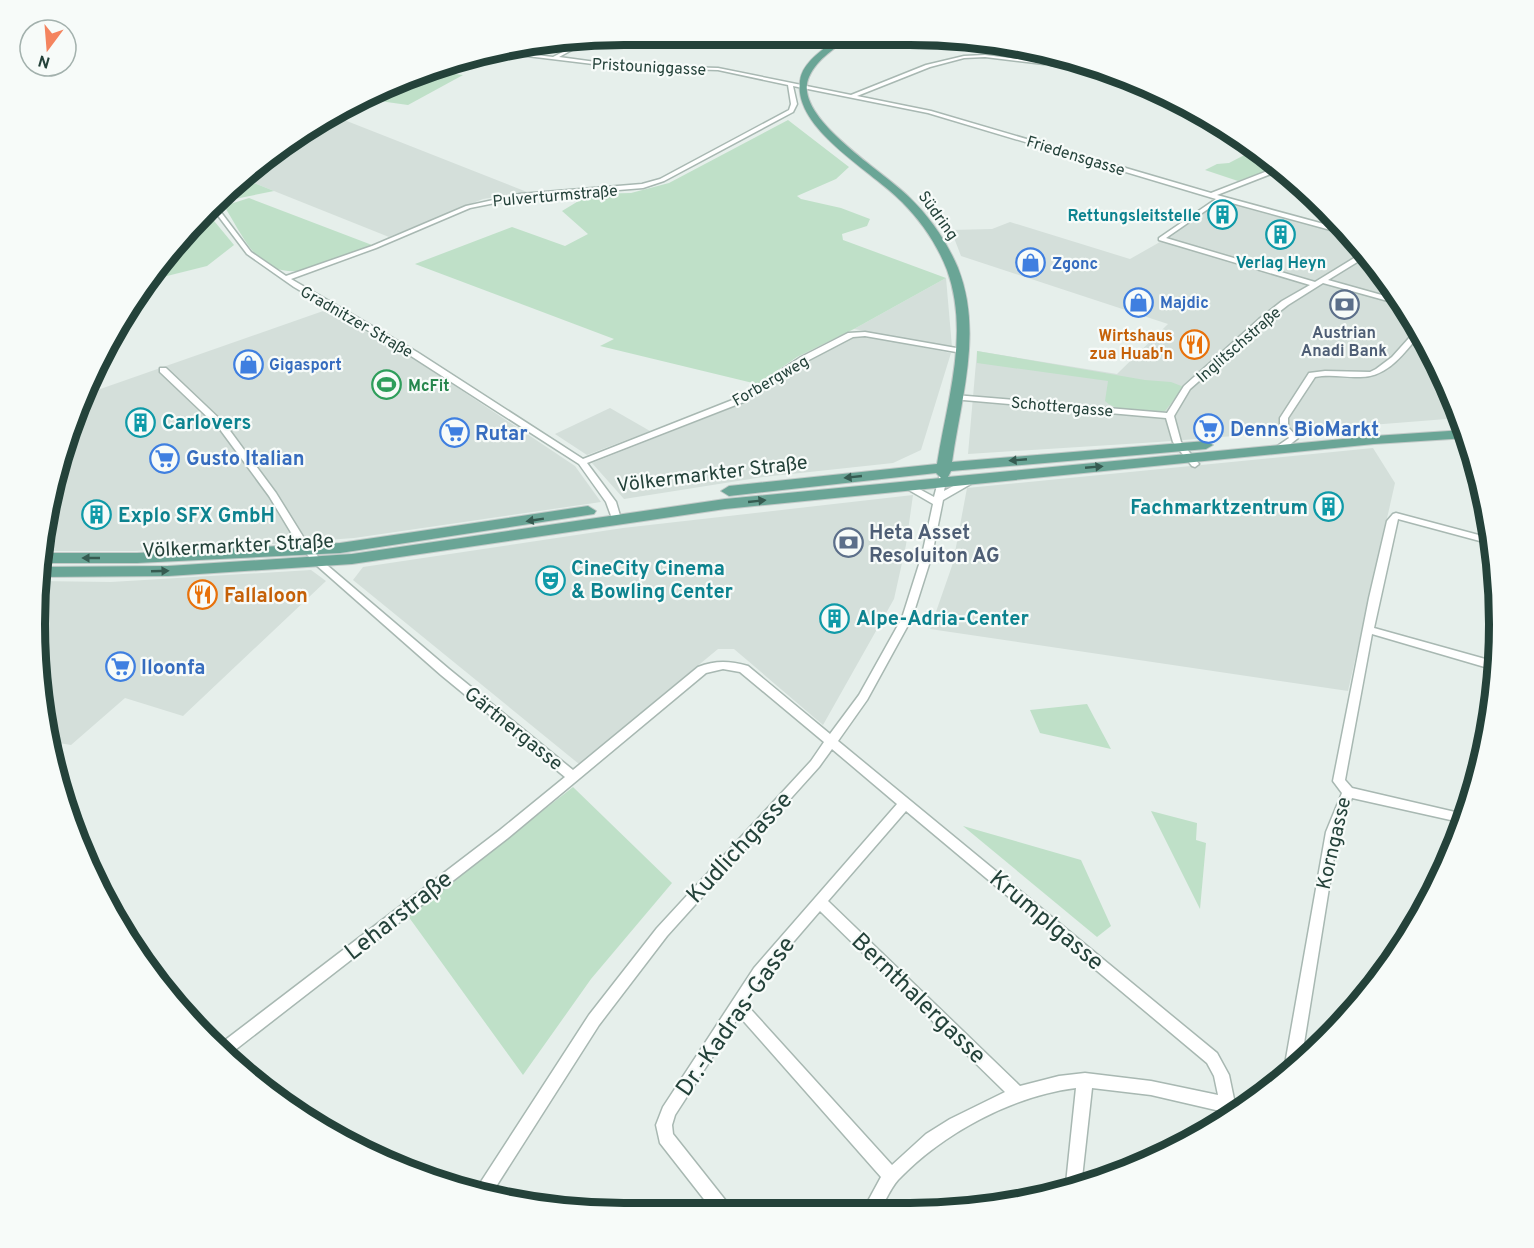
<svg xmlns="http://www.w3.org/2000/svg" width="1534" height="1248" viewBox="0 0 1534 1248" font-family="Overpass,sans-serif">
  <rect width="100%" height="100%" fill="#e6efeb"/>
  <g fill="#d4dfda">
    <polygon points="329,114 527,192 483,199 389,237 244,179"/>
    <polygon points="1221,200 1349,235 1400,296 1439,364 1459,418 1158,442 968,454 977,351 1117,374 1168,324 961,256 951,230 992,229 1010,222 1130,259 1167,238"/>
    <polygon points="946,278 952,347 854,329"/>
    <polygon points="326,310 407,354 575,466 601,502 354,538 273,544 134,551 43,551 66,434 86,394"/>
    <polygon points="864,336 951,353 921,450 893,463 763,477 624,499 592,463 749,401 804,364 853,337"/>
    <polygon points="610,408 650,431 587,455 555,434"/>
    <polygon points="1373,448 1395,483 1348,691 930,629 953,563 967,488"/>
    <polygon points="913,495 906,545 894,599 823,725 734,649 718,649 579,764 353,580 363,567 623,528"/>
    <polygon points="311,570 326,581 183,716 125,698 71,745 47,741 37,581 111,582"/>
  </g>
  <g fill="#bfe0c8">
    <polygon points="431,71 463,75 408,105 365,99"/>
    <polygon points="788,120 849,167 836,179 797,196 801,199 841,208 870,219 867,226 842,234 843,240 946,278 854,329 797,357 757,384 600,346 614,339 415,264 512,227 565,246 588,234 562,211 590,194 631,193 669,183"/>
    <polygon points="1256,149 1278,167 1238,181 1205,170 1217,164 1229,163"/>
    <polygon points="244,179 274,191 220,202 217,199"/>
    <path d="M249,198L372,245C332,261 284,293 251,249C241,236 233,220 224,206Z"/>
    <polygon points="205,210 234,245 207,266 147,281"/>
    <path d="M977,351L1145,380L1171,382L1184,387L1165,411C1148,413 1117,413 1105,401L1108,381L977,363Z"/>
    <polygon points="1087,704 1111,749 1040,733 1030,710"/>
    <polygon points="573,787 672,883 591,979 523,1075 408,916"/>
    <polygon points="1151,811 1197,823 1196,840 1206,843 1200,909"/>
    <polygon points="963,826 1081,860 1111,926 1097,937"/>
  </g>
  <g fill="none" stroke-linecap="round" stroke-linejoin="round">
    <defs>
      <g id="street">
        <polygon points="592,39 559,57 618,65 718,68 851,95 926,65 964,56 985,55 1044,62 1063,57 1068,59 1044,64 985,57 964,58 930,67 857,96 931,111 1211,193 1278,167 1281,170 1217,195 1346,230 1349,235 1221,200 1166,238 1315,282 1364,252 1367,256 1328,280 1403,301 1406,306 1323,283 1288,305 1265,323 1190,389 1174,416 1181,442 1199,464 1195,467 1192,466 1173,442 1166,418 952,399 952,395 955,395 1167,413 1184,386 1259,319 1282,301 1310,285 1159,240 1159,238 1216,199 928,113 793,86 797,104 793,112 664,181 643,188 520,198 470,208 376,248 291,279 417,352 583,459 740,397 801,357 848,333 865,332 962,349 966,351 962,353 865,336 853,337 807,361 746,401 587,463 616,502 621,519 616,522 613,521 606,502 579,464 411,356 294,287 247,254 210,205 214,203 251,252 286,276 372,246 466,206 520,194 642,184 660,179 789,110 791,104 788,85 718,70 618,67 493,52 502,51 553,57 586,40"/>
        <polygon points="1053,63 1128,77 1138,81 1051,65"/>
        <path d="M1418,328L1421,333C1404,353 1387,379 1357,377C1343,377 1329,374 1315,377L1288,418V427L1298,438L1282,451H1276V447L1289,438L1280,427V418L1309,373L1325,371L1370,372L1376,369L1392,357Z"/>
        <path d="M160,368H166L225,424L276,493L307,543L321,560L449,669L573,770L698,667C716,660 730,661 748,666L830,734L859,695L902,618L922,555L933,504L902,486L904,484H910L934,497L940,474H946L947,476L944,491L970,477H976L978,479L976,481L943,500L932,555L912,618L867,700L838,741L1217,1053L1229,1075L1234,1099L1247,1105L1233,1114L1151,1095L1092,1088L1081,1187L1065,1193L1076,1088C1012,1096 943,1133 898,1180C890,1189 885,1202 879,1212H862L881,1177L739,1016L675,1115L672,1125L673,1134L730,1206L732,1212H714L660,1143L656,1125L663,1107L754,968L897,804L832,749L819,767L667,936L599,1025L490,1196L473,1194L589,1015L657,928L811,761L824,742L740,672L723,669L706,673L508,838L226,1057L216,1047L500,830L565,777L441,675L315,564L298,544L269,496L219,428L160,372ZM906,811L1207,1063L1214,1076L1218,1095L1151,1081L1085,1073L1059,1076L1020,1086L828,901ZM820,911L1005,1092L950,1119L926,1134L892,1165L746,1004L764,976Z"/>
        <polygon points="1396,513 1490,538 1491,544 1398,519 1374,628 1496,662 1495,670 1372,634 1345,780 1352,788 1468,815 1464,823 1352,798 1338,832 1301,1062 1287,1075 1284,1070 1326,832 1342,793 1333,781 1369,598 1387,521 1393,514"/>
      </g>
      <g id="primary">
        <path d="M842,35H851C836,49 818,57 809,77C791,117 885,172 909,197C930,217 947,242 958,268C983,331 961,398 952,462L1206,441L1213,445L1206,449L951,471L948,477L1374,436L1464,430L1467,438L1374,444L725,509L352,564L168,576L37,577L39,567L168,566L352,554L725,499L941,478L936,473L729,496L721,491L729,486L937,464C947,400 970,334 947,270C937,244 921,221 902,202C872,171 793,129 800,81C802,61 827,47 842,35Z"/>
        <polygon points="588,506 596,511 594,514 340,553 137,563 40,563 42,553 137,553 340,543"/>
      </g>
    </defs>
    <use href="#street" stroke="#a8b8b2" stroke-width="3"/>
    <use href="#primary" stroke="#c2cac8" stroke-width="2"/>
    <use href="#street" fill="#fff" fill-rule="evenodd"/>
    <use href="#primary" fill="#6aa596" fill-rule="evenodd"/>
  </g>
  <defs><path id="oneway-solid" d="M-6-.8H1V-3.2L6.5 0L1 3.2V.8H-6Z" transform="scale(1.5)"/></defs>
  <g fill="#365b51">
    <use href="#oneway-solid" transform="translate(1018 460) rotate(175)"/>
    <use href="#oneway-solid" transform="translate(1094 467) rotate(-5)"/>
    <use href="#oneway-solid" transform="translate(853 477) rotate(174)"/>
    <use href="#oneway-solid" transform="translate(757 501) rotate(-6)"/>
    <use href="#oneway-solid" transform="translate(535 520) rotate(171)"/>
    <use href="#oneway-solid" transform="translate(91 558) rotate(-180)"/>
    <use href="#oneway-solid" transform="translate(160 571) rotate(-2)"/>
  </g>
  <defs>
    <symbol id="building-ring" viewBox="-11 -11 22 22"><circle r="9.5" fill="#f7fbf9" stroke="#0f9aa8" stroke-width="1.5"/><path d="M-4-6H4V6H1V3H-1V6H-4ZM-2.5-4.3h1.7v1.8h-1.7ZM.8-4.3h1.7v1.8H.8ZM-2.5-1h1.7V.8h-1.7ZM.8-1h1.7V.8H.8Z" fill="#0f9aa8"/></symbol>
    <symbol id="shop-ring" viewBox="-11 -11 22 22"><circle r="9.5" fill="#f7fbf9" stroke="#3f7fe0" stroke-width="1.5"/><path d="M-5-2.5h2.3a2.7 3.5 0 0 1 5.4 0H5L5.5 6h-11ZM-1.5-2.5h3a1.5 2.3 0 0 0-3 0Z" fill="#3f7fe0"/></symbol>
    <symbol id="bank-ring" viewBox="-11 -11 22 22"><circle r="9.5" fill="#f7fbf9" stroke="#5c6f8a" stroke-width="1.5"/><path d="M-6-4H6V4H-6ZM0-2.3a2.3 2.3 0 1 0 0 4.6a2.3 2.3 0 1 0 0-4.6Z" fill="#5c6f8a"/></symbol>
    <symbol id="restaurant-ring" viewBox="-11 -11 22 22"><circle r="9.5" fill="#f7fbf9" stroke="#e8710a" stroke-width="1.5"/><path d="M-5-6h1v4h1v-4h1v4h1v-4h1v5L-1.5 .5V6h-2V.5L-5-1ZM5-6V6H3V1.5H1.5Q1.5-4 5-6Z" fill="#e8710a"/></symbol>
    <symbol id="stadium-ring" viewBox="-11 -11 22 22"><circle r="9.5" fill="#f7fbf9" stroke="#2e9e5b" stroke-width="1.5"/><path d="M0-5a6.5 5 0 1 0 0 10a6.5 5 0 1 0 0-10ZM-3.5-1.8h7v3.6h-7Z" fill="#2e9e5b"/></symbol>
    <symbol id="supermarket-ring" viewBox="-11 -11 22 22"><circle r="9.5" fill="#f7fbf9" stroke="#3f7fe0" stroke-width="1.5"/><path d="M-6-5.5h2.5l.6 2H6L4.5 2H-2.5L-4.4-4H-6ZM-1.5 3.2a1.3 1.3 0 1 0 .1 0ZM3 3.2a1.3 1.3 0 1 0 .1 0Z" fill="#3f7fe0"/></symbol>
    <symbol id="theatre-ring" viewBox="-11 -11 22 22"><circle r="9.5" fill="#f7fbf9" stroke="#0f9aa8" stroke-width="1.5"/><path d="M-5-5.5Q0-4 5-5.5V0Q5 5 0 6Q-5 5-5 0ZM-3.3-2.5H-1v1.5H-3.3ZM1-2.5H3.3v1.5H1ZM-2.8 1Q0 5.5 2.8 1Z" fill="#0f9aa8"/></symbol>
  </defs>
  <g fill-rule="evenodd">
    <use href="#building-ring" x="1206" y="198" width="33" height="33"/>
    <use href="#building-ring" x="1264" y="218" width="33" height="33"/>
    <use href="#shop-ring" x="1014" y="246" width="33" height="33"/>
    <use href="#shop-ring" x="1122" y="286" width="33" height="33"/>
    <use href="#bank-ring" x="1328" y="288" width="33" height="33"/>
    <use href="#restaurant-ring" x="1178" y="328" width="33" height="33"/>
    <use href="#shop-ring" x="232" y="348" width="33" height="33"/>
    <use href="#stadium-ring" x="370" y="368" width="33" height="33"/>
    <use href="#building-ring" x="124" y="406" width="33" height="33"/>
    <use href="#supermarket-ring" x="1192" y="412" width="33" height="33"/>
    <use href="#supermarket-ring" x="438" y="416" width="33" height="33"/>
    <use href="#supermarket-ring" x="148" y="442" width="33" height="33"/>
    <use href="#building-ring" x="1312" y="490" width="33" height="33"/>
    <use href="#building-ring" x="80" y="498" width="33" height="33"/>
    <use href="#bank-ring" x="832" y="526" width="33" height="33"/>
    <use href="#theatre-ring" x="534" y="564" width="33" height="33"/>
    <use href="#restaurant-ring" x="186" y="578" width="33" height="33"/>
    <use href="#building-ring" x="818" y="602" width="33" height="33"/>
    <use href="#supermarket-ring" x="104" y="650" width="33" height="33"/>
  </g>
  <g text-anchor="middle" stroke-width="4.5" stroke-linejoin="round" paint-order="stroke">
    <g font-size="16" fill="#24423a" stroke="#f7fbf9">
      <text transform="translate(649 66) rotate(3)" y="6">Pristouniggasse</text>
      <text transform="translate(1076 155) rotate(17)" y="6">Friedensgasse</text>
      <text transform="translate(555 195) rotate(-5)" y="6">Pulverturmstraße</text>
      <text transform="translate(939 215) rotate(54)" y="6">Südring</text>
      <text transform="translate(357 321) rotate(30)" y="6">Gradnitzer Straße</text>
      <text transform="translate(1238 344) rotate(-41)" y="6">Inglitschstraße</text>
      <text transform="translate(770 380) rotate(-30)" y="6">Forbergweg</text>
      <text transform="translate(1062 406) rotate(5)" y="6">Schottergasse</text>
    </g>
    <g font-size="16" font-weight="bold" fill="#0d838f" stroke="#f7fbf9" text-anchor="end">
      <text x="1201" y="221">Rettungsleitstelle</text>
      <text x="1281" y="268" text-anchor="middle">Verlag Heyn</text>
    </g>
    <g font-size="16" font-weight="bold" fill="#366cbe" stroke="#f7fbf9" text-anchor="start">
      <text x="1052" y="269">Zgonc</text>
      <text x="1160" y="308">Majdic</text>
      <text x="269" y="370">Gigasport</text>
    </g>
    <g font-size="16" font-weight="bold" fill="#4e5e75" stroke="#f7fbf9">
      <text x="1344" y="338">Austrian<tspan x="1344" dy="18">Anadi Bank</tspan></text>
    </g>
    <g font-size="16" font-weight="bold" fill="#c56008" stroke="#f7fbf9" text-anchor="end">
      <text x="1173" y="341">Wirtshaus<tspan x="1173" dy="18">zua Huab'n</tspan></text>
    </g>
    <g font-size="16" font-weight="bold" fill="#27864d" stroke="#f7fbf9" text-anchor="start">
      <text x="408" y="391">McFit</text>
    </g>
    <g font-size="20" font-weight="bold" fill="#0d838f" stroke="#f7fbf9" text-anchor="start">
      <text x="162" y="429">Carlovers</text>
      <text x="1308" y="514" text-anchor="end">Fachmarktzentrum</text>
      <text x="118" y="522">Explo SFX GmbH</text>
      <text x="571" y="575">CineCity Cinema<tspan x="571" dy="23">&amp; Bowling Center</tspan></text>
      <text x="856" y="625">Alpe-Adria-Center</text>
    </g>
    <g font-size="20" font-weight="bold" fill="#366cbe" stroke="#f7fbf9" text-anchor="start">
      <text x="1230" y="436">Denns BioMarkt</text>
      <text x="475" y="440">Rutar</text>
      <text x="186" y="465">Gusto Italian</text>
      <text x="141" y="674">Iloonfa</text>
    </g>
    <g font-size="20" fill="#24423a" stroke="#f7fbf9">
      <text transform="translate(712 473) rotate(-7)" y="7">Völkermarkter Straße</text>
      <text transform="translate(238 545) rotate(-3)" y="7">Völkermarkter Straße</text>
      <text transform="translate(514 728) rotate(39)" y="7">Gärtnergasse</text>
      <text transform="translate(1333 843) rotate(-77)" y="7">Korngasse</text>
    </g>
    <g font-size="20" font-weight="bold" fill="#4e5e75" stroke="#f7fbf9" text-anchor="start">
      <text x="869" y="539">Heta Asset<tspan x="869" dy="23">Resoluiton AG</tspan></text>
    </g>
    <g font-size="20" font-weight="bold" fill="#c56008" stroke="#f7fbf9" text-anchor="start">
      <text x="224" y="602">Fallaloon</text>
    </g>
    <g font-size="24" fill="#24423a" stroke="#f7fbf9">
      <text transform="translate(739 847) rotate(-47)" y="8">Kudlichgasse</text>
      <text transform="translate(398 915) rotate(-38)" y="8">Leharstraße</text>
      <text transform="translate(1047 920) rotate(40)" y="8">Krumplgasse</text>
      <text transform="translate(919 998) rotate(44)" y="8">Bernthalergasse</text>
      <text transform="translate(735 1016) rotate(-55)" y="8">Dr.-Kadras-Gasse</text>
    </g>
  </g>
  <path d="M0 0H1534V1248H0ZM624 45H910A579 579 0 0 1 1489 624V624A579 579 0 0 1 910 1203H624A579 579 0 0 1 45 624V624A579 579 0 0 1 624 45Z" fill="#f7fbf9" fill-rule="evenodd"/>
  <path fill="none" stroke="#24423a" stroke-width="8" d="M624 45H910A579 579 0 0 1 1489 624V624A579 579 0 0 1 910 1203H624A579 579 0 0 1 45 624V624A579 579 0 0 1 624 45Z"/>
  <g transform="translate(48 48) rotate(196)"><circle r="28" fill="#f7fbf9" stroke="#a3b1ad" stroke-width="1.5"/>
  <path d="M0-4.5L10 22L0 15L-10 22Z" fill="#f4845f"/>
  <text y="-9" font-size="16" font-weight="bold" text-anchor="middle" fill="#24423a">N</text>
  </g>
</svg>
